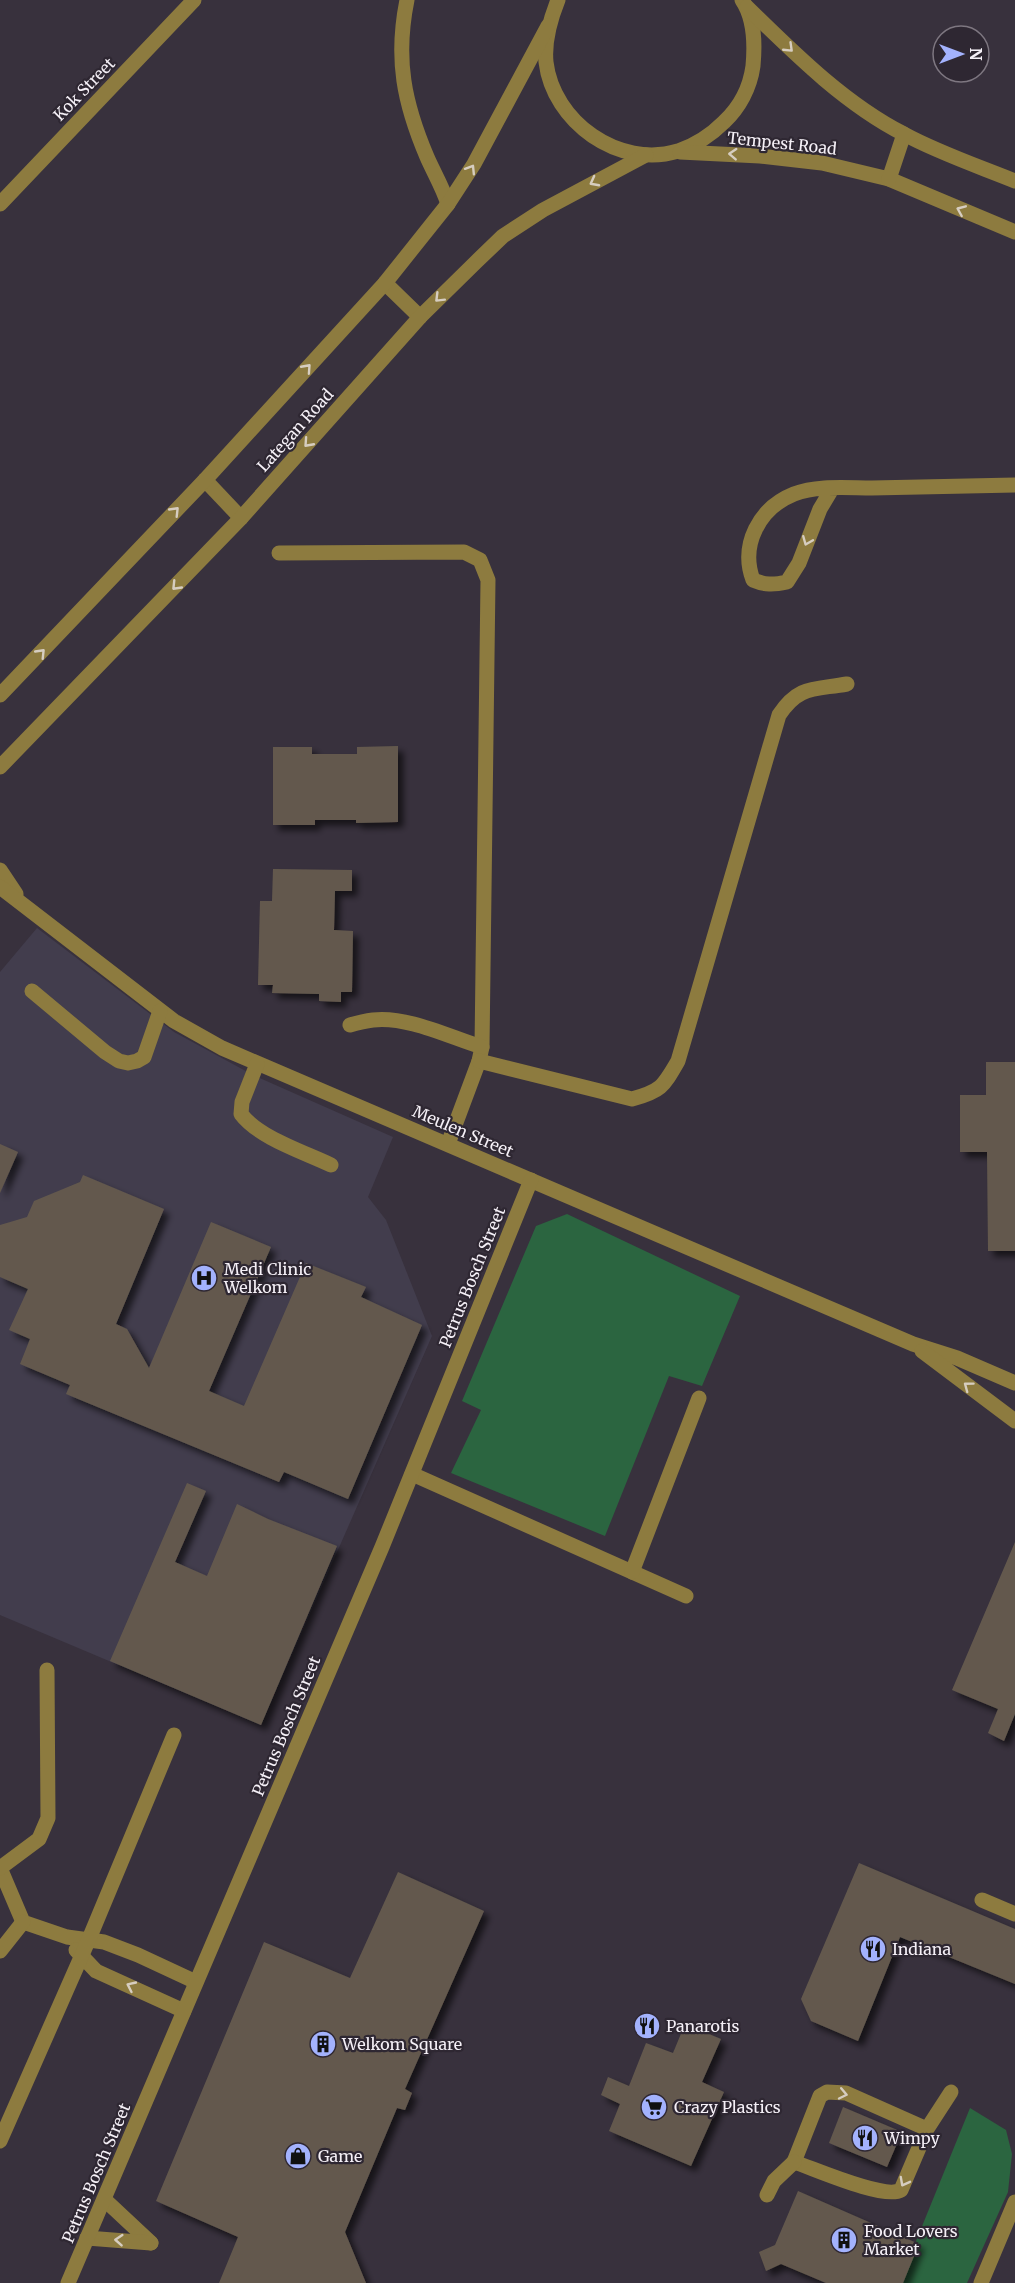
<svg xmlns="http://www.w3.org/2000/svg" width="1015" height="2283" viewBox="0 0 1015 2283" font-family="Merriweather,serif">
  <defs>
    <filter id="shadow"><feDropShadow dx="5.5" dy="5.5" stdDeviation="3" flood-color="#0009"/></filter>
  </defs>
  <rect width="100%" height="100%" fill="#38313d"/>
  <polygon fill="#423d4d" points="37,928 174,1032 253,1075 393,1137 368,1197 386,1220 432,1336 261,1725 0,1615 0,972"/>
  <g fill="#2b6540">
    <polygon points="567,1214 740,1296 702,1386 669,1376 605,1536 451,1473 481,1410 462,1401 536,1226"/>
    <polygon points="970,2108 1006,2130 1012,2154 1008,2192 967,2283 899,2283"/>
  </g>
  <g fill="#63594d" filter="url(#shadow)">
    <polygon points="398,746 398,822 356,823 356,820 315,820 315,825 273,825 273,747 312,747 312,754 357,754 357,747"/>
    <polygon points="273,869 352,870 352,891 335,891 334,930 353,931 352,992 341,992 341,1002 319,1001 319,994 272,993 273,985 258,985 260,901 272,901"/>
    <polygon points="986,1062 1015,1062 1015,1251 988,1251 987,1152 960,1152 960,1095 986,1095"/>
    <polygon points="0,1144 18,1152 0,1193"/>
    <polygon points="83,1175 164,1209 116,1324 127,1329 149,1368 211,1222 271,1247 209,1391 244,1406 306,1263 366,1287 361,1297 422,1325 348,1499 284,1472 279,1482 66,1394 70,1385 20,1364 30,1339 9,1330 28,1289 0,1277 0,1225 27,1217 34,1201 80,1182"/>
    <polygon points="187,1483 206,1491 175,1562 207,1576 237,1504 268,1519 337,1546 261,1725 110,1661"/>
    <polygon points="1015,1542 1015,1714 1004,1741 988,1733 998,1709 952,1690"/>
    <polygon points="859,1863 1015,1929 1015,1984 900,1937 858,2041 811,2021 801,1999"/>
    <polygon points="398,1872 484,1911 405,2089 412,2093 405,2110 397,2108 345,2232 366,2283 219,2283 238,2237 156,2201 264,1942 350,1978"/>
    <polygon points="685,2024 721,2039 702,2082 724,2092 691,2166 609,2131 620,2104 601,2095 608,2077 629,2086 646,2043 673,2053"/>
    <polygon points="843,2107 902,2132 887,2167 829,2143"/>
    <polygon points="798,2191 919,2244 903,2283 826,2283 781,2264 766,2271 759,2252 775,2245"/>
  </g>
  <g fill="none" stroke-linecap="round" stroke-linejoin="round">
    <g stroke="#8d7b3f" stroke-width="15">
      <path d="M407,0C395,59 404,103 427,157C434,173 443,188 448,204"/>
      <path d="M558,0C550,20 544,41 546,62C553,122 619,169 678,151C696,145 711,135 724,122C739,108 750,88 753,66C755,44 755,19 742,0"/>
      <path d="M747,7C794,53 845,104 904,134C939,153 978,166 1015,181"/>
      <polyline points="680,152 760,156 822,163 889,179 1015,232"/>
      <polyline points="889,179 904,134"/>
      <polyline points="0,204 194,0"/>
      <polyline points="385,283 420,317"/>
      <polyline points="205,480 241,518"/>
      <path d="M832,489L820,509L799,563L787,582C773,585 765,585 753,580C740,545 759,508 794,494C817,485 847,488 872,488C920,487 967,486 1015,485"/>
      <polyline points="279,553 464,552 480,560 488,580 482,1047 479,1061 448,1144"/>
      <polyline points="0,695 205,480 385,283 448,204 474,164 548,26"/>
      <polyline points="0,767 241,518 420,317 476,262 503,236 543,210 646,155"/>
      <polyline points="0,870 16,894"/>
      <polyline points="0,887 174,1021 222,1048 913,1344 957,1358 1015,1383"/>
      <polyline points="32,991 105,1052 119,1061 128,1063 137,1061 144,1057 160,1011"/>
      <path d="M350,1025C357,1023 365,1021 373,1020C408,1016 449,1037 482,1047"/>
      <path d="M479,1061L632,1099C661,1091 663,1087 678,1061L779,715C799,685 814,690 847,684"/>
      <path d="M257,1064L242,1102L241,1114C259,1138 304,1152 331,1165"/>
      <polyline points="922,1351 1015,1421"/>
      <polyline points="412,1474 686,1596"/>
      <polyline points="632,1572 699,1398"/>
      <polyline points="0,1868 23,1922 67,1937 104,1942 138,1955 196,1982"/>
      <polyline points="0,1868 39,1839 48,1818 47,1670"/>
      <polyline points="982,1900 1015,1914"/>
      <polyline points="76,1950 96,1971 184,2011"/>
      <polyline points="0,1951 23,1922"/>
      <path d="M927,2129L846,2093L827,2092L820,2096L794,2162C815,2169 884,2200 901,2190L927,2129L951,2092"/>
      <polyline points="0,2141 89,1939 174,1735"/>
      <polyline points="767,2195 774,2181 794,2162"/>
      <polyline points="105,2200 151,2243"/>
      <polyline points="87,2238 151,2243"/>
      <polyline points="68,2283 382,1547 531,1180"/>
      <polyline points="981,2283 1015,2202"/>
    </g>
  </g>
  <defs><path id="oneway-chevron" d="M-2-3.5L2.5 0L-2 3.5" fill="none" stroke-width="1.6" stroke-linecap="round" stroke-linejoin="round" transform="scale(1.5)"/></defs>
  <g stroke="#d6cdc0">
    <use href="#oneway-chevron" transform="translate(789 48) rotate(44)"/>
    <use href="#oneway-chevron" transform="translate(733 154) rotate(-177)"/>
    <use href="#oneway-chevron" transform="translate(471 169) rotate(-58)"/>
    <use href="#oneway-chevron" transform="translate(594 182) rotate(152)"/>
    <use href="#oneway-chevron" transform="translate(961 210) rotate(-157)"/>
    <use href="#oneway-chevron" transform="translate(439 298) rotate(135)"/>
    <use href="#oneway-chevron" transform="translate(307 368) rotate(-48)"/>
    <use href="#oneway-chevron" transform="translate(308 443) rotate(132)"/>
    <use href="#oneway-chevron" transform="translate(175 511) rotate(-46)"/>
    <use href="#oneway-chevron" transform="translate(807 541) rotate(112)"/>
    <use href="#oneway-chevron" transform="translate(176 586) rotate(134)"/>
    <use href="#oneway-chevron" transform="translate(41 653) rotate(-46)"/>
    <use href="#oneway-chevron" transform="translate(968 1386) rotate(-143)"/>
    <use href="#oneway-chevron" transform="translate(131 1986) rotate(-155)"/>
    <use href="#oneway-chevron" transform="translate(843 2094) rotate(12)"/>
    <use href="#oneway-chevron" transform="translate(904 2182) rotate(118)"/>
    <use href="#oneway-chevron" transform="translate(119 2240) rotate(-176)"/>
  </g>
  <defs>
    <symbol id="hospital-disc" viewBox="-11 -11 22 22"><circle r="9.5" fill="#a3b2fd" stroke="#2e2732"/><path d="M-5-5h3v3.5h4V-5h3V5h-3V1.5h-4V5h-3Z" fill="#111"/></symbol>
    <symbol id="restaurant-disc" viewBox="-11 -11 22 22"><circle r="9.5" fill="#a3b2fd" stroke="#2e2732"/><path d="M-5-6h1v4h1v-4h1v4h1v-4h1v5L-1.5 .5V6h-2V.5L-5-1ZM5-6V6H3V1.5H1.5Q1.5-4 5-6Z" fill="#111"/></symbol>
    <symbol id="building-disc" viewBox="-11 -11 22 22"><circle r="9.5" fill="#a3b2fd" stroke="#2e2732"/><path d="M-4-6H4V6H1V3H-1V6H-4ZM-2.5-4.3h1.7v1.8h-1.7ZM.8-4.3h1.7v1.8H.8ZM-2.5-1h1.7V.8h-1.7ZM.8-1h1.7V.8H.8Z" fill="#111"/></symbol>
    <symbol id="supermarket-disc" viewBox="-11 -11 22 22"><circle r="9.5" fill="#a3b2fd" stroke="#2e2732"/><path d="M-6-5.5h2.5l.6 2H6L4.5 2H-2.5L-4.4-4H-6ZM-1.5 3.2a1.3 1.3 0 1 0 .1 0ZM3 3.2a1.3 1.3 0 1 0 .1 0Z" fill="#111"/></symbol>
    <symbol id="shop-disc" viewBox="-11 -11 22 22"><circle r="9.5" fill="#a3b2fd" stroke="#2e2732"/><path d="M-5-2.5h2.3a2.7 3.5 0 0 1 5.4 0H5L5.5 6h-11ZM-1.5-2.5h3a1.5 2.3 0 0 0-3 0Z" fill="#111"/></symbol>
  </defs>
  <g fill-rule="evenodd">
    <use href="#hospital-disc" x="189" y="1263" width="30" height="30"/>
    <use href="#restaurant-disc" x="858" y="1934" width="30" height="30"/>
    <use href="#restaurant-disc" x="632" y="2011" width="30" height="30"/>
    <use href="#building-disc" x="308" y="2029" width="30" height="30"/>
    <use href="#supermarket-disc" x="639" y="2092" width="30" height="30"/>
    <use href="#restaurant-disc" x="850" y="2123" width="30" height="30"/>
    <use href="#shop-disc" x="283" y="2141" width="30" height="30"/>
    <use href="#building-disc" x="829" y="2225" width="30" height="30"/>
  </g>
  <g text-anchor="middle" stroke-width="4.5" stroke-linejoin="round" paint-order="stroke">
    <g font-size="16" fill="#f5f0f7" stroke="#2e2732">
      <text transform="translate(84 89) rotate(-46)" y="6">Kok Street</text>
      <text transform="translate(782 143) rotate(6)" y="6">Tempest Road</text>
      <text transform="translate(295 430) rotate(-48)" y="6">Lategan Road</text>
      <text transform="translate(463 1131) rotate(23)" y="6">Meulen Street</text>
      <text transform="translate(472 1277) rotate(-68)" y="6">Petrus Bosch Street</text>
      <text transform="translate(286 1726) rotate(-67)" y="6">Petrus Bosch Street</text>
      <text transform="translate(96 2173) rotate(-67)" y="6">Petrus Bosch Street</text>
    </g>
    <g font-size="16" fill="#f5f0f7" stroke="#2e2732" text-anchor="start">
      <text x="224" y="1275">Medi Clinic<tspan x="224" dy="18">Welkom</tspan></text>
      <text x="892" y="1955">Indiana</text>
      <text x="666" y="2032">Panarotis</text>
      <text x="342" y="2050">Welkom Square</text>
      <text x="674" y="2113">Crazy Plastics</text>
      <text x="884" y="2144">Wimpy</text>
      <text x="318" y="2162">Game</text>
      <text x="864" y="2237">Food Lovers<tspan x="864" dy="18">Market</tspan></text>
    </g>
  </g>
  <g transform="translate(961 54) rotate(90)"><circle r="28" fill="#2e2732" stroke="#7e7781" stroke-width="1.5"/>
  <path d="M0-4.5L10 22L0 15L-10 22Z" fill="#a3b2fd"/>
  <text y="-9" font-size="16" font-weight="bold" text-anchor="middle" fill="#f5f0f7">N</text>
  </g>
</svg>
